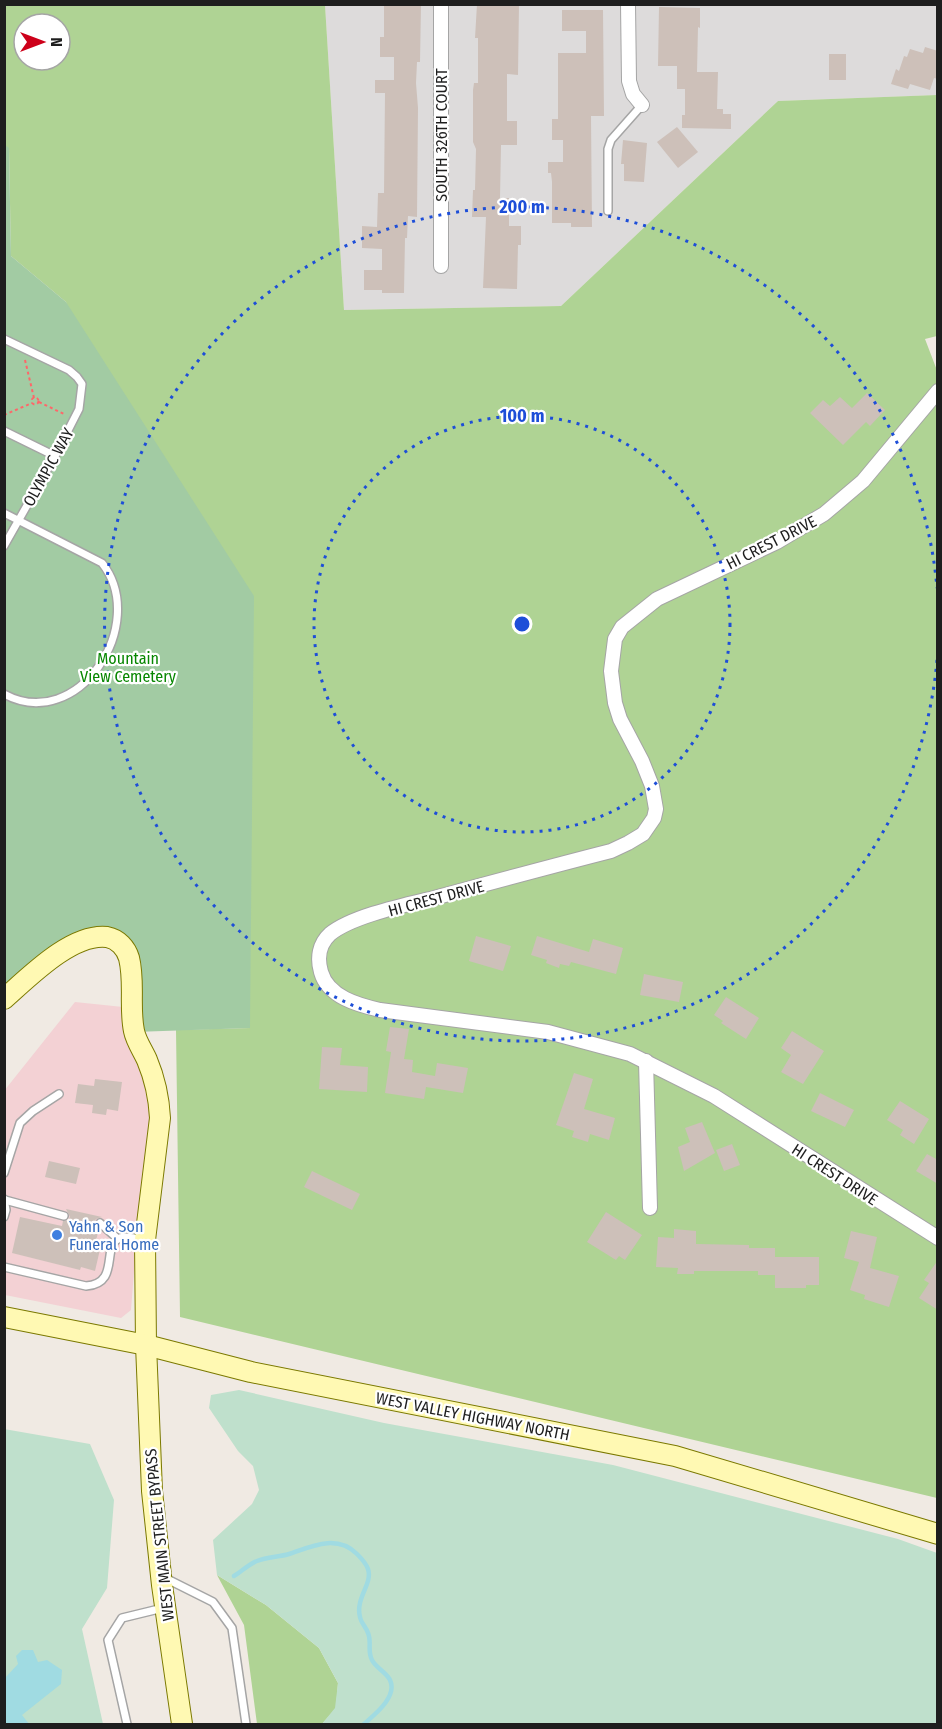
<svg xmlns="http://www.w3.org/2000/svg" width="942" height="1729" viewBox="0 0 942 1729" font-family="'Fira Sans Condensed',sans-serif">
  <rect width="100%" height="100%" fill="#f0eae3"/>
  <polygon fill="#dddbdb" points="325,5 937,5 937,95 778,101 561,306 344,310"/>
  <polygon fill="#f3d1d4" points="75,1002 123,1007 151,1104 149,1139 140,1195 131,1310 121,1318 5,1295 4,1091"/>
  <g fill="#afd394" fill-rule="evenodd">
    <path d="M4,5H325L344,310L561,306L778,101L937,95V336L925,339L938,373L937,1498L180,1317L176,1030L250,1028L66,302L11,256L9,149L4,145ZM24,24H60V60H24Z"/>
    <polygon points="217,1575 266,1605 319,1648 338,1683 336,1708 322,1724 257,1724 244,1625"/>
  </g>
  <g fill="#bfe0cc">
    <polygon points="239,1390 384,1423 613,1465 898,1539 937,1553 937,1724 322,1724 335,1708 338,1683 319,1648 266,1605 217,1575 213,1540 252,1504 259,1490 253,1466 238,1451 209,1408 211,1395"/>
    <polygon points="4,1429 90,1444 114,1500 107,1588 82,1629 103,1724 5,1724"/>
  </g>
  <polygon fill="#a2cba3" points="5,145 9,148 11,256 66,302 254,596 250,1028 134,1032 129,955 96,937 5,999"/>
  <polygon fill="#a0dbe2" points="22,1650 33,1650 38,1662 47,1660 62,1670 61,1684 22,1715 29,1724 5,1724 5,1678 18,1664 16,1656"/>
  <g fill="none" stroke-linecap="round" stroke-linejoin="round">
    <path stroke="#a0dbe2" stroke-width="4.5" d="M234,1576C242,1571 249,1564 257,1561C267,1557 279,1557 289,1554C312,1546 337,1534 357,1554C361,1558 366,1563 368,1569C373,1584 355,1598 360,1617C361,1623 366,1627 368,1633C372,1642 367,1651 372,1660C376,1668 386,1672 390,1680C398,1697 374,1715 364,1724"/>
  </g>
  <g fill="#cdc0b9">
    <polygon points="384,4 421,4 420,62 417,62 416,83 418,108 417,217 408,216 407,238 405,238 404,293 382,293 382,290 364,290 364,270 382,270 382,249 362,248 362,226 377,227 378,193 384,193 385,93 375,93 375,80 394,80 394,57 380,57 380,37 384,37"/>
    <polygon points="477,4 519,4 518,75 507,74 507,121 517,121 517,145 501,145 500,198 509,198 509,226 521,226 521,245 518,245 517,289 483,288 486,217 472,217 473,190 475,190 476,149 473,142 473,90 474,83 478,83 478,38 475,38"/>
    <polygon points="659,7 700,8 700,28 698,27 697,72 718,72 717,109 723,109 723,114 731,114 731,129 682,128 682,115 685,115 685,89 677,89 677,66 658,66"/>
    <polygon points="562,10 603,10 604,116 591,116 592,227 571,227 571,223 552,223 552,182 551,173 548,173 548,162 563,162 563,140 552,140 552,119 558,119 558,53 586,53 586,31 562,31"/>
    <polygon points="925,47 938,51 938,79 934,78 930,90 910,84 908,89 891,84 896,69 899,71 904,56 907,57 910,49 923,53"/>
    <rect x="829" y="54" width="17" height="26"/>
    <polygon points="677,127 698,152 678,168 657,142"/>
    <polygon points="623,140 647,143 644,182 624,181 624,164 621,164"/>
    <polygon points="867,393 885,410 870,426 866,422 843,445 810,413 823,400 830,406 840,397 852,408"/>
    <polygon points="476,936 511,946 503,971 469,961"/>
    <polygon points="537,936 589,952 593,939 623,948 616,974 571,962 569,966 560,964 559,968 546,963 547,960 531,955"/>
    <polygon points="644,974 683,982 679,1002 640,995"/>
    <polygon points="726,997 759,1018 746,1039 721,1023 723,1021 714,1015"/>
    <polygon points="390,1027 409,1029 404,1059 413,1060 412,1072 435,1076 437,1063 468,1068 463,1093 426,1087 424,1099 385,1093 391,1052 386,1051"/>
    <polygon points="792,1031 824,1051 803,1084 781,1072 791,1055 781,1048"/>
    <polygon points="322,1047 342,1048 340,1065 368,1067 367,1092 319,1089"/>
    <polygon points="574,1073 593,1079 584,1109 615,1118 609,1140 590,1134 588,1142 572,1137 574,1131 556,1125"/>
    <polygon points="95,1079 122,1082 118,1111 107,1109 106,1115 92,1113 93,1105 75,1103 78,1084 94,1086"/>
    <polygon points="820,1093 854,1110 845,1127 811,1111"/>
    <polygon points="900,1101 929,1119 914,1144 900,1135 903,1130 887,1120"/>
    <polygon points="702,1122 715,1153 684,1171 678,1147 690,1142 685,1128"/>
    <polygon points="732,1144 740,1165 724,1171 716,1150"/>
    <polygon points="927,1154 938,1160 938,1184 916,1171"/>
    <polygon points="49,1161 80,1168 76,1184 45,1177"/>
    <polygon points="312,1171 360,1194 352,1210 304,1187"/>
    <polygon points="66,1209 102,1217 96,1219 94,1222 99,1229 95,1244 101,1245 95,1271 81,1267 80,1270 12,1253 20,1217 62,1226 63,1221 68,1220 70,1217"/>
    <polygon points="606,1212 642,1235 625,1260 619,1256 616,1260 587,1242"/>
    <polygon points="674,1229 696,1231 696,1244 749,1245 749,1248 775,1248 775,1257 819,1257 819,1285 806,1285 806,1288 775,1288 775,1275 758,1275 758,1271 694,1271 694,1274 677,1274 678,1268 656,1267 658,1237 674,1238"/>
    <polygon points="851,1231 877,1237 870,1268 899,1276 889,1307 864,1299 865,1295 850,1290 859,1262 844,1258"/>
    <polygon points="938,1260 938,1310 919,1298 929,1283 924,1280"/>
  </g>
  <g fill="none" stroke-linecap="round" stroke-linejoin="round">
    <defs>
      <g id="lane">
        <polyline points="608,211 608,149 611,140 642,105"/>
        <polyline points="4,339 69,370 77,377 82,384 79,409 55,456 4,546"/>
        <polyline points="4,431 55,456"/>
        <path d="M4,513L102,563C150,624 78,734 4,694"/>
        <polyline points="4,1173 20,1123 33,1111 59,1094"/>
        <polyline points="4,1199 6,1210 4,1217"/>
        <polyline points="5,1200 64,1216"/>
        <polyline points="100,1223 118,1239"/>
        <path d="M4,1267L86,1286C124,1283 97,1239 125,1237C131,1237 138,1239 144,1240"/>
        <polyline points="163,1577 213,1602 232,1628 246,1724"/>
        <polyline points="127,1724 108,1640 122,1618 163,1608"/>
      </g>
      <g id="street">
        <polyline points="628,4 629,81 633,94 642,105"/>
        <polyline points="441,266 441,4"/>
        <path d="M938,391L863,481L824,514L777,542L657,599L622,627L615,639L611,671L615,703L620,719L642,761L652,786L656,809L654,818L643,834L628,843L611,851C552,866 493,882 434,898C405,905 352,916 330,934C319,944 317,958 321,972C328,997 358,1005 380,1010L548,1032L630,1054L714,1096L938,1238"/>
        <polyline points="646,1061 650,1208"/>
      </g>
      <g id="secondary">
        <path d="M4,999C30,976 72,933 107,937C118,939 126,948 129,958C135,982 129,1007 134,1031C136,1041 143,1051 147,1060C155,1079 159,1098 160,1118L145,1240L146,1345L152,1491L162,1585L182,1724"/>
        <polyline points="4,1317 146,1345 251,1372 675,1456 938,1534"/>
      </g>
    </defs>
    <use href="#lane" stroke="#a5a5a5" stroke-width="10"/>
    <use href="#street" stroke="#a5a5a5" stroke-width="16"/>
    <use href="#secondary" stroke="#7b7900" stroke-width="22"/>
    <g stroke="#ff6669" stroke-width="2" stroke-dasharray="3 3" stroke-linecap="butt">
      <polyline points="25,360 34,398"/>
      <circle cx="35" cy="401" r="3.5"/>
      <polyline points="39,402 66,415"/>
      <polyline points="4,415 32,403"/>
    </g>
    <use href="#lane" stroke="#fff" stroke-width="7"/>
    <use href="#street" stroke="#fff" stroke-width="14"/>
    <use href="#secondary" stroke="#fff9b3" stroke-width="20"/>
  </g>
  <g fill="none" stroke="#1d4ed8" stroke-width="3" stroke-dasharray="3 6">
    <circle cx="522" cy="624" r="208"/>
    <path d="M937 660A417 417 0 1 1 937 588"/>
  </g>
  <circle fill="#3f7fe0" stroke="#fff" stroke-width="2" cx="57" cy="1235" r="6"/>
  <g text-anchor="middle" stroke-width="4.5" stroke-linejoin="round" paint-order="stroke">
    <g font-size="16" fill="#1e1e1e" stroke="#fff">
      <text transform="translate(441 135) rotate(-90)" y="6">SOUTH 326TH COURT</text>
      <text transform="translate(48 467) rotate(-61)" y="6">OLYMPIC WAY</text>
      <text transform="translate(771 542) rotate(-27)" y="6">HI CREST DRIVE</text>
      <text transform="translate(436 898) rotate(-15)" y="6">HI CREST DRIVE</text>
      <text transform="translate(835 1174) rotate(33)" y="6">HI CREST DRIVE</text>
      <text transform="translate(473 1416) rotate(11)" y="6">WEST VALLEY HIGHWAY NORTH</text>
      <text transform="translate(159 1535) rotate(-96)" y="6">WEST MAIN STREET BYPASS</text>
    </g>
    <g font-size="16" fill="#078701" stroke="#fff">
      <text x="128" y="664">Mountain<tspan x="128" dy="18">View Cemetery</tspan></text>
    </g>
    <g font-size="16" fill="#366cbe" stroke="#fff" text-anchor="start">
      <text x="69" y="1232">Yahn &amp; Son<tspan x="69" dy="18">Funeral Home</tspan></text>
    </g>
  </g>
  <circle cx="522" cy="624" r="9" fill="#1d4ed8" stroke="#fff" stroke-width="3"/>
  <g font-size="18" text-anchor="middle" font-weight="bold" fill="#1d4ed8" stroke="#fff" stroke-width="4.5" stroke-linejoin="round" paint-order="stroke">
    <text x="522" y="213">200 m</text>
    <text x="522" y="422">100 m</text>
  </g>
  <rect width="942" height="1729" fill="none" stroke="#1e1e1e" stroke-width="12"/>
  <g transform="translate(42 42) rotate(90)"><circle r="28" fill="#ffffff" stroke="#a5a5a5" stroke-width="1.5"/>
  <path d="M0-4.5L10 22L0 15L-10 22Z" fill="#cd001a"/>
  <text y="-9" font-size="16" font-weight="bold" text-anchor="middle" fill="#1e1e1e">N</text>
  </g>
</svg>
